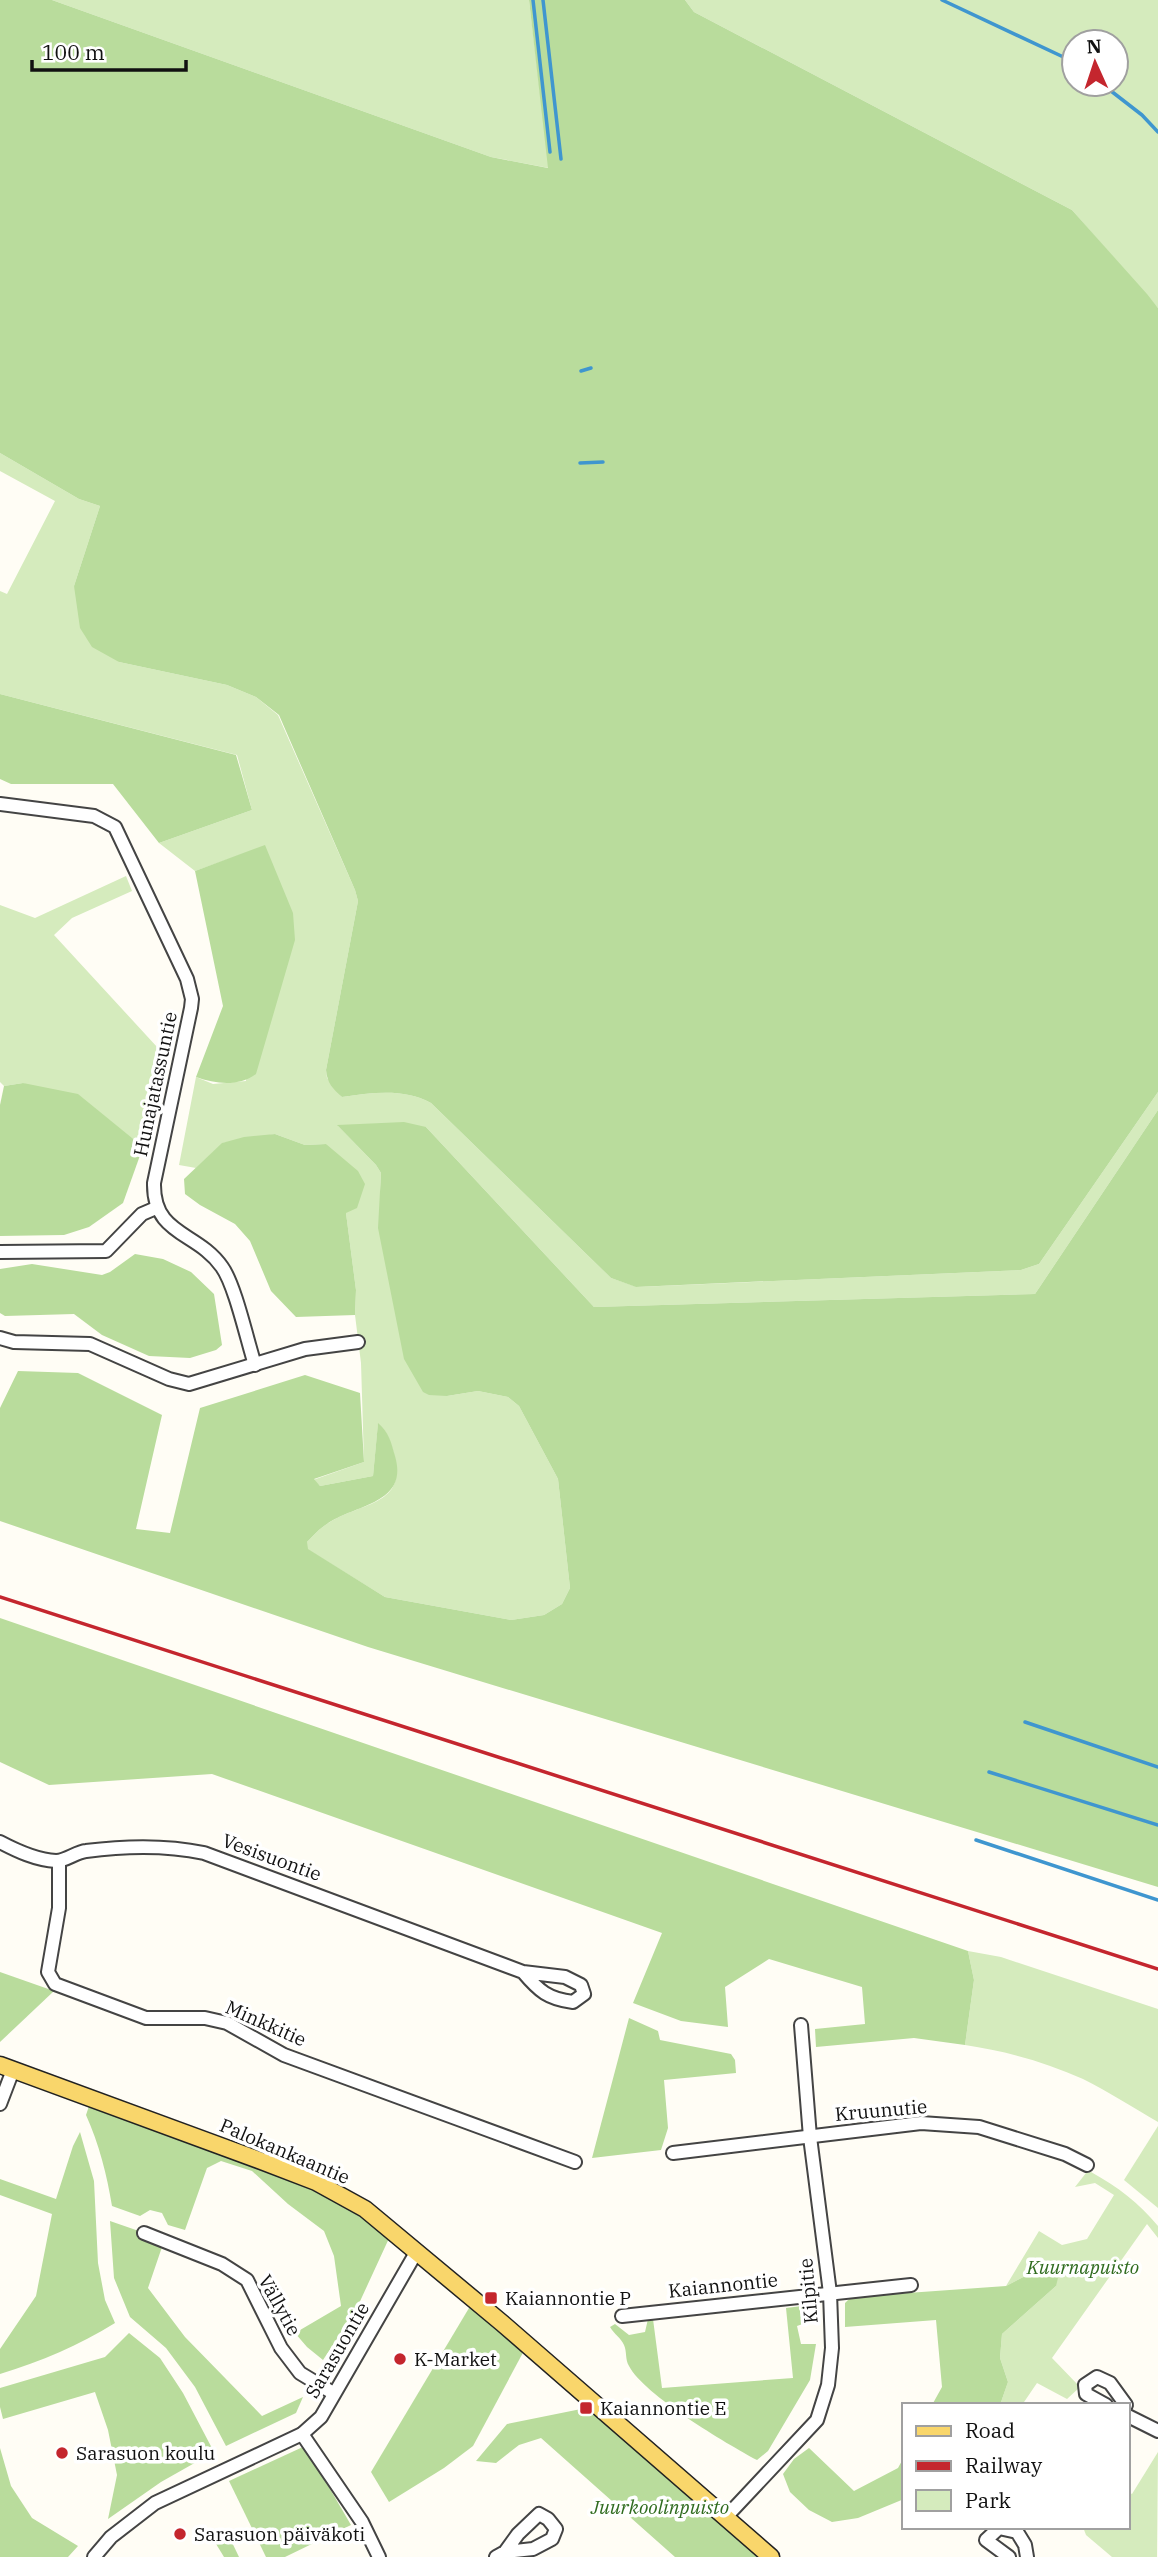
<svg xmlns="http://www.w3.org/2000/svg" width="1158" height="2557" viewBox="0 0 1158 2557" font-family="'IBM Plex Serif',serif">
  <rect width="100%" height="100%" fill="#fffdf5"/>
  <g fill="#d5ebbd" fill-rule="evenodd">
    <polygon points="52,0 529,0 549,168 491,157"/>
    <path d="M685,0H1158V308L1072,210L694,12ZM1074,42H1116V84H1074Z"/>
    <path d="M0,453L79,499L100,506L74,586L119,662L227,685L256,697L278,715L355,890L358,901L326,1070L327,1078L342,1097C372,1093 403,1088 431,1103L611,1278L637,1287L1021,1270L1039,1264L1158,1092V1110L1035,1294L594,1307L426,1127L338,1126L376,1165L381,1173L380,1192L447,1396L478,1391L508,1397L519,1406L558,1479L570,1588L562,1604L544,1615L511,1620L385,1597L307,1549V1542C313,1536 320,1528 327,1524C361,1501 410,1507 393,1451C389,1439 388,1431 378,1424L373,1476L320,1486L313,1480L364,1462L361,1363L355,1315L356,1290L346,1213L326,1144L305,1145L275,1134L223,1143L196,1168L179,1165L196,1077L213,1084L246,1081L265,846L195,871L159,843L252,810L237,755L0,694V591L7,594L55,501L0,471Z"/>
    <polygon points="126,876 132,891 72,918 54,935 169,1060 149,1153 143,1147 23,1083 4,1086 0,1082 0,905 35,918"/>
    <path d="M968,1951L1001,1957L1158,2009V2122C1134,2108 1109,2092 1083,2079C1046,2062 1005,2051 965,2045L974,1980Z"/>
    <polygon points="1158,2126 1158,2208 1124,2180"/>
    <path d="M1091,2172C1118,2187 1139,2203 1158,2226V2238L1147,2224L1052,2358L1080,2387L1067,2399L1037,2383L1022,2405H1000L1008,2382L1000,2358L1002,2334L1056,2286L1041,2268L1006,2286L1039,2231L1062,2245L1087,2239L1114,2195L1095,2183L1075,2187L1086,2173Z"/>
    <polygon points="1158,2452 1157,2557 1112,2557 1086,2535 1083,2527 1128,2527 1128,2492 1132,2494"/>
  </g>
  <g fill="#b9dc9c">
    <path d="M0,0H52L491,157L548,168L529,0H685L694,12L1072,210L1147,294L1158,308V1092L1039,1264L1021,1270L636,1287L611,1278L431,1103C403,1088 372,1093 342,1097C333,1089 327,1083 326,1070L358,901L355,890L279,715L256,697L227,685L119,662L92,647L80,628L74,586L100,506L79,499L0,453Z"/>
    <polygon points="0,694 236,755 252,810 159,843 113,784 11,784 0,779"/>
    <path d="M265,845L293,913L295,940L256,1074C238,1087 216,1084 196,1077L223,1006L195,871Z"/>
    <polygon points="23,1083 78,1094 143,1147 123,1203 89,1227 64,1235 0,1236 0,1105 4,1086"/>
    <path d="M1158,1110V1887L368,1647L0,1521V1408L18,1371L78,1373L162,1415L136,1529L170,1533L200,1408L305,1375L360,1393L364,1462L314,1479L320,1486L373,1476L378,1423C389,1432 391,1442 395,1456C409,1504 356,1504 327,1524C320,1528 313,1536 307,1542L308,1549L385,1597L511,1620L544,1615L562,1604L570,1588L558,1479L519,1406L508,1397L478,1391L447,1396L429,1395L423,1392L404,1359L378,1228L381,1173L376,1165L337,1125L404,1122L426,1127L594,1307L1035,1294Z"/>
    <polygon points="275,1134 305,1145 326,1144 358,1171 365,1184 357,1208 346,1213 356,1290 355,1315 296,1317 271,1291 250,1241 235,1224 200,1205 185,1194 184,1179 222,1143 244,1137"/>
    <polygon points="135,1254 163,1259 191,1272 214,1294 222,1345 216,1350 190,1358 149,1356 102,1335 74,1314 5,1316 0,1313 0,1269 32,1264 102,1275 110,1272"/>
    <polygon points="0,1618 968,1951 974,1980 965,2045 914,2038 816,2047 815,2029 865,2024 862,1987 769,1959 725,1987 728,2027 681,2021 633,2003 662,1933 212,1774 49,1785 0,1762"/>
    <polygon points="0,1972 54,1991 0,2042"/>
    <polygon points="629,2018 658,2031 660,2040 731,2054 735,2060 736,2073 664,2080 668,2128 661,2150 592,2158"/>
    <path d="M90,2103L316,2185L391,2234L356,2310L323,2360L307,2347L295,2333L341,2306L334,2256L324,2231L288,2204L252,2171L221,2161L207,2168L185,2230L168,2225L162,2213L150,2210L140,2216L112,2206C107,2175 99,2144 86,2115Z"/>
    <path d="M80,2132L94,2181L98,2263L105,2300L115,2323C78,2346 42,2361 0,2374V2349L36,2296L52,2214L0,2195V2179L56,2199L73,2146Z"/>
    <polygon points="110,2221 159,2238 162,2247 148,2288 185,2337 262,2416 303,2397 296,2413 226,2446 195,2387 166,2348 130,2317 114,2278"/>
    <polygon points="1041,2268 1052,2269 1058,2278 1056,2286 1002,2334 1000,2358 1008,2382 1000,2405 932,2405 942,2387 936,2320 845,2327 845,2303 851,2297 1006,2286"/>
    <polygon points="472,2303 526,2347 473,2446 444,2468 389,2502 371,2472"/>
    <path d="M818,2304L819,2318L797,2326L801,2344H816L810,2380L768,2451L757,2460C727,2444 644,2395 629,2366C625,2360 627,2351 624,2345C621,2338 614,2334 610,2327L615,2324L629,2335L645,2332L648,2319H653L662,2388L793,2378L786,2308Z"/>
    <polygon points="129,2333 160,2358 183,2393 214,2452 161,2482 108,2519 117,2475 108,2430 95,2392 3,2419 0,2407 0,2388 105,2357"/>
    <polygon points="586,2408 603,2421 760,2557 675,2557 541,2438 519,2445 496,2463 476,2461 507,2424"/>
    <polygon points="305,2446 351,2525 285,2557 266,2557 229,2481"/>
    <polygon points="0,2448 11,2486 32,2518 78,2546 68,2557 0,2557"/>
    <polygon points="809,2448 854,2491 898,2468 904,2457 904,2499 858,2518 832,2522 809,2510 790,2492 783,2474 794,2459"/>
    <polygon points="227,2532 239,2557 224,2557 213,2539"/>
  </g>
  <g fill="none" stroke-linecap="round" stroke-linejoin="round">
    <g stroke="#3f96cf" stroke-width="3.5">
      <polyline points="533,0 550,152"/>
      <polyline points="543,0 561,159"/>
      <polyline points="942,0 1074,62"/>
      <polyline points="1102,84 1142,115 1158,132"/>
      <polyline points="581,371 591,368"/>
      <polyline points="580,463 603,462"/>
      <polyline points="1025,1722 1158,1767"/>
      <polyline points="989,1772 1158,1825"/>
      <polyline points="976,1840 1158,1900"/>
    </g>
    <defs>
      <g id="minor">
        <path d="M0,804L94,816L115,827L187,979L192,999L191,1008L154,1183C153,1236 197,1231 222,1267C235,1285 247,1340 255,1365"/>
        <polyline points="0,1252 106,1251 142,1214 156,1208"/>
        <polyline points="0,1338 14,1342 90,1344 169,1379 189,1384 305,1349 358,1342"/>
        <path d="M0,1842C17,1851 36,1860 56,1861C66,1861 76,1852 86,1851C125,1846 166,1845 204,1853L523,1972L565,1977L581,1985L584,1994L573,2002C548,1999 539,1991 523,1972"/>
        <polyline points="59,1861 59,1908 48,1972 55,1984 146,2018 205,2018 227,2023 284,2055 575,2162"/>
        <polyline points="0,2104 13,2070"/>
        <polyline points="673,2153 921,2123 979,2127 1065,2154 1087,2165"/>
        <polyline points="144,2233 222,2264 247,2280 281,2348 300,2373 333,2393"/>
        <polyline points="622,2316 911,2285"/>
        <polyline points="1106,2405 1086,2394 1085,2385 1097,2377 1110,2383 1126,2405"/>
        <polyline points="1128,2416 1158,2431"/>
        <polyline points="302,2434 362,2522 379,2557"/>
        <polyline points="726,2517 817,2420 828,2385 832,2348 830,2293 810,2137 801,2025"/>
        <polyline points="94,2557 111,2537 155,2503 302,2434 321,2417 417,2251"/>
        <polyline points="496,2557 505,2552 533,2549 552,2539 556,2529 548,2519 539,2514 518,2534 505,2552"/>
        <polyline points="1009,2557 986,2540 999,2528 1017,2532 1025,2545 1027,2557"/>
      </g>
      <polyline id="major" points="0,2065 264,2162 316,2182 365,2209 502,2323 771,2557"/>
    </defs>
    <use href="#minor" stroke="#444" stroke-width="16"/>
    <use href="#major" stroke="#222" stroke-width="19"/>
    <use href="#minor" stroke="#fff" stroke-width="12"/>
    <use href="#major" stroke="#f9d66b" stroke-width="16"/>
    <polyline stroke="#c4262e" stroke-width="3.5" points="0,1597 1158,1969"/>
  </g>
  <g fill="#c4262e" stroke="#fff" stroke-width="2.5">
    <rect x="484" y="2291" width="14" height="14" rx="3.5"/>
    <circle cx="400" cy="2359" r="7"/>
    <rect x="579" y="2401" width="14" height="14" rx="3.5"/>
    <circle cx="62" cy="2453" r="7"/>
    <circle cx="180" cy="2534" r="7"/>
  </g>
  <g text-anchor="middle" stroke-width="7" stroke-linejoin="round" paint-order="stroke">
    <g font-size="19" fill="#111" stroke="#fff">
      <text transform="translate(155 1084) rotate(-78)" y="7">Hunajatassuntie</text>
      <text transform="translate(272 1857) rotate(20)" y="7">Vesisuontie</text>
      <text transform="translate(266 2023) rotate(24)" y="7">Minkkitie</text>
      <text transform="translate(881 2110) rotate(-5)" y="7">Kruunutie</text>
      <text transform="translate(285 2151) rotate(23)" y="7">Palokankaantie</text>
      <text transform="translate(723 2285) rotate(-6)" y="7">Kaiannontie</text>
      <text transform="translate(808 2291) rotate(-95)" y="7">Kilpitie</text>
      <text transform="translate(280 2305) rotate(61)" y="7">Vällytie</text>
      <text transform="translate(337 2350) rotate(-60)" y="7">Sarasuontie</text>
    </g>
    <g font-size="19" font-style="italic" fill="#2f6b1f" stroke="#fff">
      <text x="1083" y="2274">Kuurnapuisto</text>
      <text x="660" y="2514">Juurkoolinpuisto</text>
    </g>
    <g font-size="19" fill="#111" stroke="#fff" text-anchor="start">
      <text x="505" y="2305">Kaiannontie P</text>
      <text x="414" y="2366">K-Market</text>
      <text x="600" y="2415">Kaiannontie E</text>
      <text x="76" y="2460">Sarasuon koulu</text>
      <text x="194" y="2541">Sarasuon päiväkoti</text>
    </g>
  </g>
  <rect x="902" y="2403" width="228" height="126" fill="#ffffff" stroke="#a0a0a0" stroke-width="2"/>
  <rect x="916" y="2426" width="35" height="10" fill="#f9d66b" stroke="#a0a0a0" stroke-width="2"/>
  <text x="965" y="2438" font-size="21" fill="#111111">Road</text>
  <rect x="916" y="2461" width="35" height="10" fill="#c4262e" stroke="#a0a0a0" stroke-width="2"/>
  <text x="965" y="2473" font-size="21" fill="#111111">Railway</text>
  <rect x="916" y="2490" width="35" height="21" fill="#d5ebbd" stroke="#a0a0a0" stroke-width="2"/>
  <text x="965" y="2508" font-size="21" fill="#111111">Park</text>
  <g transform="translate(1095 63) rotate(357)"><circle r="33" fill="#ffffff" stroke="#a0a0a0" stroke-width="2"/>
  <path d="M0-5L12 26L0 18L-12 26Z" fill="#c4262e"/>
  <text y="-10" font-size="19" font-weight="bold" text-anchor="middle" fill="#111111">N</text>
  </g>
  <path d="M32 60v10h154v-10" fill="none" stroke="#111111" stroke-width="3.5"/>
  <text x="42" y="60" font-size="21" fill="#111111" stroke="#ffffff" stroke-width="5" paint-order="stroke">100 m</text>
</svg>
